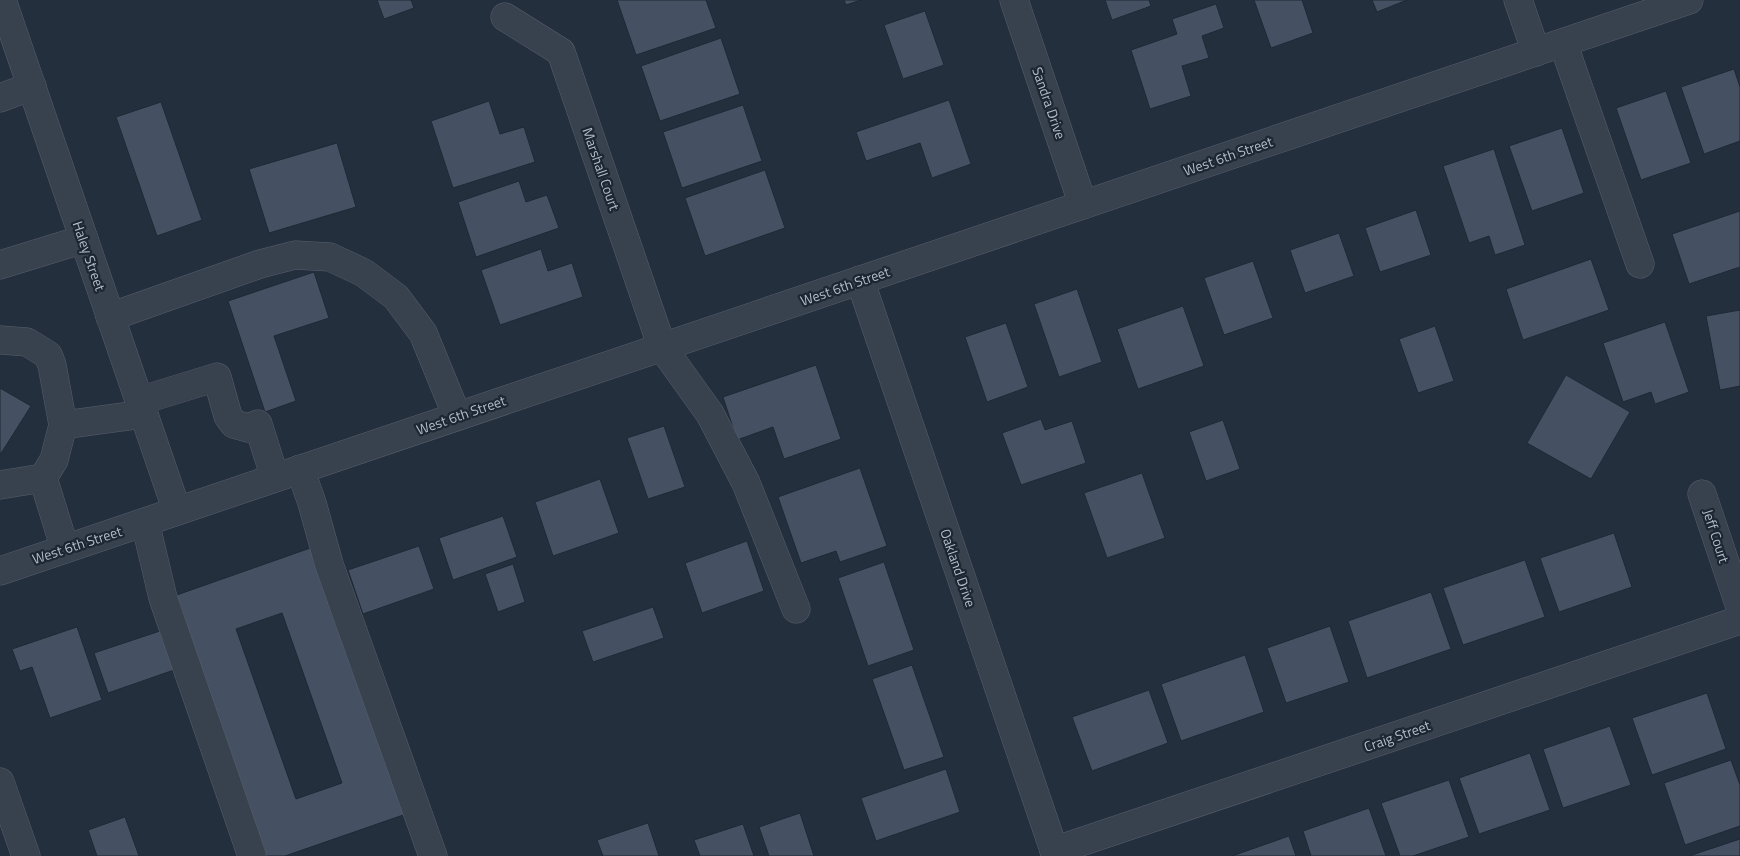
<svg xmlns="http://www.w3.org/2000/svg" width="1740" height="856" viewBox="0 0 1740 856" font-family="'Titillium Web',sans-serif">
  <rect width="100%" height="100%" fill="#242f3e"/>
  <g fill="#455162" stroke="#1f2835" fill-rule="evenodd">
    <polygon points="377,0 411,0 414,8 384,19"/>
    <polygon points="617,0 706,0 716,28 636,55"/>
    <polygon points="844,0 861,0 846,5"/>
    <polygon points="1105,0 1149,0 1151,6 1112,20"/>
    <polygon points="1254,0 1302,0 1313,33 1271,48"/>
    <polygon points="1372,0 1407,0 1377,12"/>
    <polygon points="1216,4 1224,28 1202,36 1209,58 1182,66 1191,96 1150,109 1131,50 1177,34 1172,19"/>
    <polygon points="925,11 944,65 903,79 884,25"/>
    <polygon points="721,38 740,94 660,121 641,66"/>
    <polygon points="1734,69 1740,87 1740,141 1704,154 1681,87"/>
    <polygon points="1666,91 1691,163 1641,180 1616,108"/>
    <polygon points="949,100 971,164 932,178 920,143 866,161 856,132"/>
    <polygon points="489,101 500,134 524,127 535,162 453,188 431,121"/>
    <polygon points="161,102 202,220 157,236 116,117"/>
    <polygon points="743,105 762,161 682,188 663,132"/>
    <polygon points="1562,128 1584,193 1532,211 1509,146"/>
    <polygon points="337,143 356,207 269,233 249,169"/>
    <polygon points="1494,149 1525,245 1495,255 1489,236 1469,243 1443,166"/>
    <polygon points="765,170 785,228 705,256 685,198"/>
    <polygon points="519,181 526,202 547,195 559,228 476,257 458,202"/>
    <polygon points="1416,210 1431,255 1380,272 1365,228"/>
    <polygon points="1740,211 1740,267 1689,284 1672,234"/>
    <polygon points="1339,233 1354,276 1305,293 1290,250"/>
    <polygon points="541,249 548,271 572,263 583,297 500,325 481,270"/>
    <polygon points="1591,259 1609,310 1523,340 1506,289"/>
    <polygon points="1253,261 1273,318 1224,335 1204,278"/>
    <polygon points="314,272 329,318 274,336 296,401 265,412 228,301"/>
    <polygon points="1077,289 1102,362 1059,377 1034,304"/>
    <polygon points="1183,306 1204,366 1138,389 1117,329"/>
    <polygon points="1740,310 1740,386 1720,390 1706,316"/>
    <polygon points="1665,322 1689,392 1655,404 1651,392 1623,402 1603,343"/>
    <polygon points="1006,323 1028,387 987,402 965,337"/>
    <polygon points="1435,326 1454,381 1418,393 1399,339"/>
    <polygon points="816,365 841,439 784,459 773,427 737,440 723,397"/>
    <polygon points="1566,375 1630,412 1591,479 1527,443"/>
    <polygon points="0,388 31,406 0,455"/>
    <polygon points="1041,419 1045,430 1072,421 1086,463 1021,485 1002,433"/>
    <polygon points="1223,420 1240,469 1206,481 1189,432"/>
    <polygon points="664,426 685,487 648,499 627,438"/>
    <polygon points="860,468 887,546 840,562 836,551 801,563 778,497"/>
    <polygon points="1142,473 1165,538 1107,558 1084,493"/>
    <polygon points="600,479 619,533 553,556 535,502"/>
    <polygon points="503,516 517,557 453,580 439,538"/>
    <polygon points="1614,533 1632,587 1559,612 1540,558"/>
    <polygon points="747,541 764,591 702,613 685,563"/>
    <path d="M316,546L409,813L285,856H261L171,597ZM282,613L342,783L296,799L236,629Z"/>
    <polygon points="419,546 434,589 363,614 348,570"/>
    <polygon points="1525,560 1545,617 1463,645 1443,588"/>
    <polygon points="884,562 914,650 868,666 838,578"/>
    <polygon points="513,564 525,602 498,612 485,574"/>
    <polygon points="1431,592 1451,649 1367,678 1348,621"/>
    <polygon points="653,607 664,638 593,662 582,631"/>
    <polygon points="1330,626 1349,682 1286,703 1267,648"/>
    <polygon points="77,627 102,700 50,718 32,667 20,671 12,649"/>
    <polygon points="160,631 174,670 108,693 94,653"/>
    <polygon points="1245,655 1264,712 1181,741 1161,684"/>
    <polygon points="912,665 944,757 904,770 872,679"/>
    <polygon points="1149,690 1168,743 1092,771 1072,717"/>
    <polygon points="1707,693 1726,749 1652,775 1632,718"/>
    <polygon points="1610,726 1631,785 1563,808 1543,749"/>
    <polygon points="1530,753 1550,810 1479,834 1459,778"/>
    <polygon points="1731,760 1740,785 1740,826 1685,845 1664,783"/>
    <polygon points="946,769 960,812 876,841 861,798"/>
    <polygon points="1449,780 1469,837 1413,856 1400,856 1381,803"/>
    <polygon points="1369,808 1386,856 1311,856 1303,831"/>
    <polygon points="800,813 814,856 769,856 759,827"/>
    <polygon points="125,817 139,856 97,856 88,830"/>
    <polygon points="648,823 659,856 603,856 597,840"/>
    <polygon points="743,824 754,856 700,856 694,840"/>
    <polygon points="1289,836 1296,856 1232,856"/>
    <polygon points="1740,839 1740,856 1689,856"/>
  </g>
  <g fill="none" stroke-linecap="round" stroke-linejoin="round">
    <defs>
      <g id="minor">
        <polyline points="2,0 177,511"/>
        <polyline points="1014,0 1083,205"/>
        <polyline points="1518,0 1536,52"/>
        <polyline points="505,17 561,52 662,347 710,414 746,483 796,609"/>
        <polyline points="1563,43 1640,264"/>
        <polyline points="0,98 32,86"/>
        <polyline points="0,265 84,239"/>
        <polyline points="860,280 1056,856"/>
        <polyline points="110,317 260,264 295,255 330,257 364,273 396,297 423,333 457,416"/>
        <polyline points="0,340 27,342 48,355 52,365 63,425 54,460 43,478 65,549"/>
        <polyline points="139,401 217,377 228,416 234,424 248,428 258,424 275,478"/>
        <polyline points="63,425 144,414"/>
        <polyline points="300,469 312,503 329,564 433,856"/>
        <polyline points="0,485 43,478"/>
        <polyline points="1702,494 1740,607"/>
        <polyline points="145,522 163,598 252,856"/>
        <polyline points="0,571 1689,0"/>
        <polyline points="0,782 26,856"/>
        <polyline points="1054,851 1740,620"/>
      </g>
    </defs>
    <use href="#minor" stroke="#565f6c" stroke-width="29"/>
    <use href="#minor" stroke="#38414e" stroke-width="28"/>
  </g>
  <g text-anchor="middle" stroke-width="4.5" stroke-linejoin="round" paint-order="stroke">
    <g font-size="14" fill="#b4bcc9" stroke="#1d2633">
      <text transform="translate(1049 103) rotate(71)" y="5">Sandra Drive</text>
      <text transform="translate(1228 156) rotate(-19)" y="5">West 6th Street</text>
      <text transform="translate(601 169) rotate(71)" y="5">Marshall Court</text>
      <text transform="translate(89 256) rotate(71)" y="5">Haley Street</text>
      <text transform="translate(845 286) rotate(-19)" y="5">West 6th Street</text>
      <text transform="translate(461 415) rotate(-19)" y="5">West 6th Street</text>
      <text transform="translate(1716 536) rotate(72)" y="5">Jeff Court</text>
      <text transform="translate(77 545) rotate(-18)" y="5">West 6th Street</text>
      <text transform="translate(958 568) rotate(71)" y="5">Oakland Drive</text>
      <text transform="translate(1397 736) rotate(-19)" y="5">Craig Street</text>
    </g>
  </g>
</svg>
